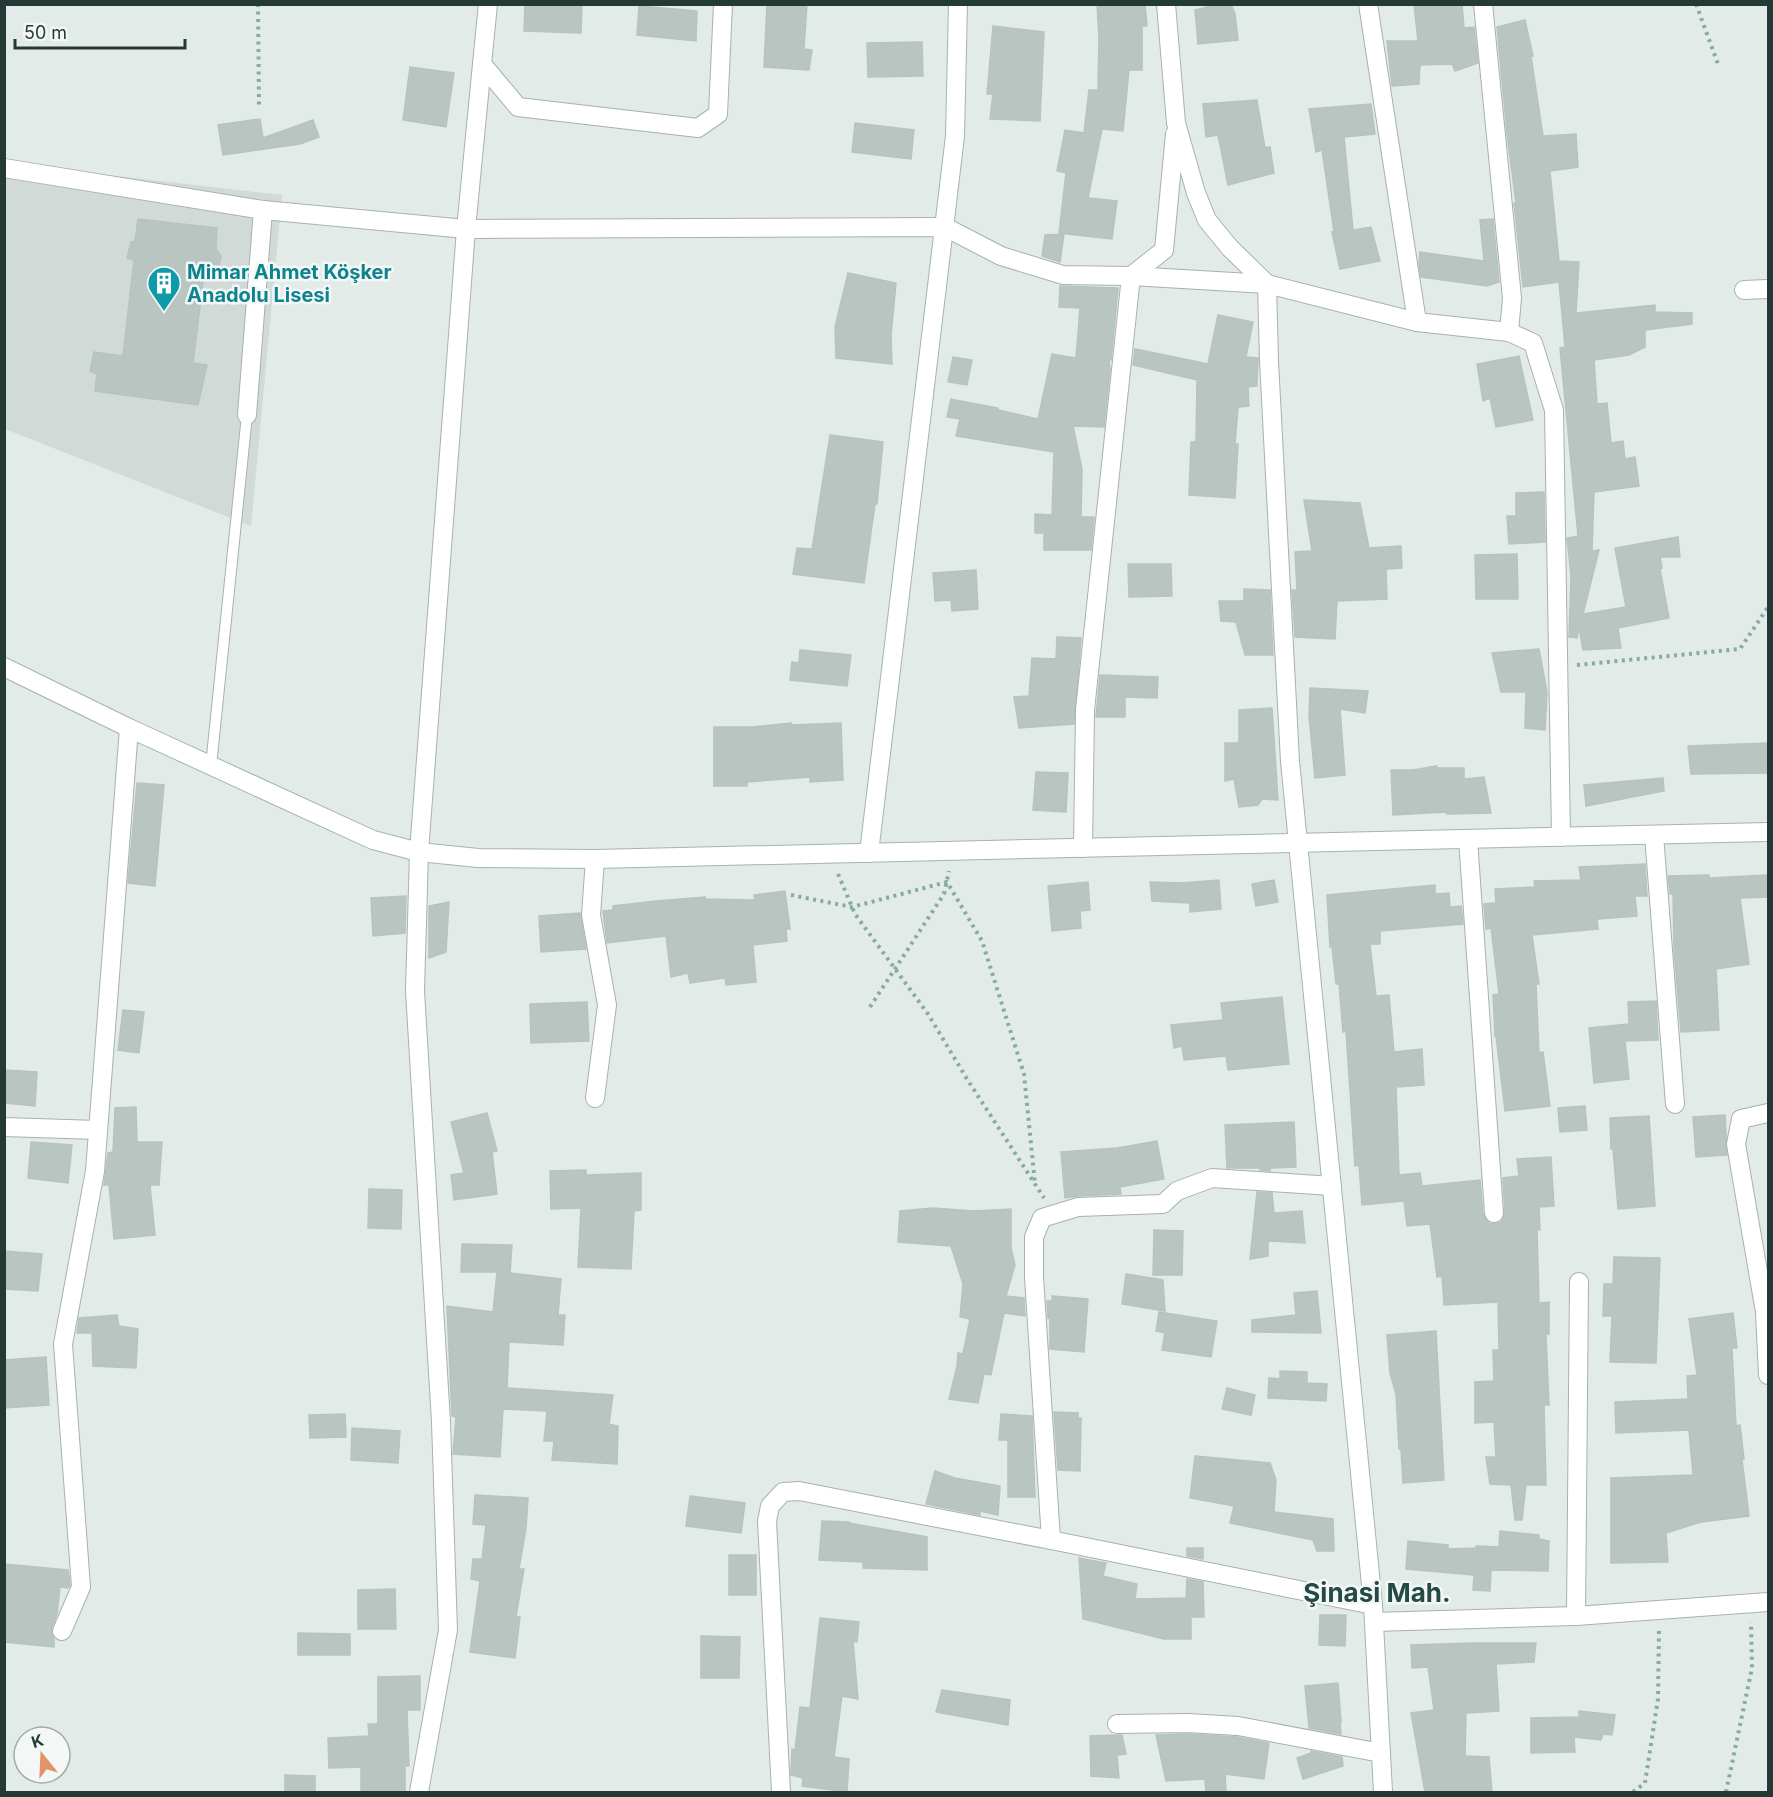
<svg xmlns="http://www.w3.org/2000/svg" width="1773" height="1797" viewBox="0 0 1773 1797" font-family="Inter,sans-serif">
  <rect width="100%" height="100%" fill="#e3ebe8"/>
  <polygon fill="#d1dad7" points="4,163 282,195 251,526 5,429"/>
  <g fill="#b8c5c1" stroke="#b6c4bf" stroke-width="1.5">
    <polygon points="525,4 582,4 581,33 524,31"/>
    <polygon points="767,4 807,4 804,49 812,50 809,70 764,67"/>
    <polygon points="1097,4 1145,4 1147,26 1142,26 1142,70 1129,70 1123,131 1102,129 1088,198 1117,201 1112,239 1059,233 1066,173 1057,171 1065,130 1084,133 1089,90 1098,90 1099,37"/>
    <polygon points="1207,4 1231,4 1235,14 1238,40 1198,44 1195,10 1207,7"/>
    <polygon points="1414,4 1462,4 1464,28 1474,27 1478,63 1455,71 1452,64 1420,65 1419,84 1392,86 1387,41 1418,41"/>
    <polygon points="639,6 697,11 696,41 637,35"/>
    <polygon points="1525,20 1533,56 1531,56 1543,136 1576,134 1578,167 1550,171 1559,261 1579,262 1576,313 1655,305 1655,312 1692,313 1692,324 1645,330 1645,347 1629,355 1594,360 1597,404 1607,403 1611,443 1623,441 1625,459 1635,457 1639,486 1594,492 1592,551 1599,550 1583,614 1626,607 1615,548 1678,537 1680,557 1660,557 1662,568 1660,569 1669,618 1618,628 1621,648 1583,650 1579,628 1577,638 1569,637 1571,576 1567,538 1578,536 1560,348 1565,347 1559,282 1523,287 1514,203 1516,203 1507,134 1497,27"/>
    <polygon points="993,26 1044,32 1040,121 990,119 993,94 987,94"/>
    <polygon points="922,42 923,76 868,77 867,43"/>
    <polygon points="410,67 454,73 446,127 403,120"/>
    <polygon points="1257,100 1265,148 1270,147 1274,173 1228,185 1218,135 1206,137 1203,104"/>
    <polygon points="1371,104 1375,134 1344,137 1353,230 1371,227 1380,261 1340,269 1332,232 1334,232 1322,150 1316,152 1309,109"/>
    <polygon points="260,119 263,138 313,120 319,137 300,144 223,155 218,125"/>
    <polygon points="855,123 914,130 911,159 852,152"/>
    <polygon points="138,219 217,228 216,249 221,256 219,268 205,266 193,363 207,365 198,405 95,391 97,374 90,371 94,352 123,356 134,260 127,258 131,242 135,241"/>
    <polygon points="1493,219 1499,282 1487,286 1421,277 1419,263 1420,252 1484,261 1480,220"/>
    <polygon points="1064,234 1060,262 1042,256 1045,235"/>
    <polygon points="848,273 896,283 891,336 892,364 836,358 835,327"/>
    <polygon points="1060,286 1118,288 1111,360 1109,360 1110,369 1104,427 1073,426 1082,469 1081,517 1094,517 1091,550 1044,550 1044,533 1035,533 1035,514 1052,515 1054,452 956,436 960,419 947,417 951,399 998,408 998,410 1038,419 1052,354 1076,358 1080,308 1059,307"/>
    <polygon points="1218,315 1253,322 1246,357 1258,358 1257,386 1248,387 1249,406 1238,407 1235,444 1238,444 1235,498 1189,495 1191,442 1196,442 1197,380 1133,365 1135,349 1208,364"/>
    <polygon points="1519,356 1533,420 1496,427 1490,398 1483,401 1477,364"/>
    <polygon points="953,357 972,360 967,385 948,382"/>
    <polygon points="830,435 883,442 877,504 875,504 864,583 793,574 797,548 812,549"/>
    <polygon points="1544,492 1545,542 1509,544 1507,516 1516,516 1516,493"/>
    <polygon points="1304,500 1360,503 1369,548 1401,546 1402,568 1386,569 1387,599 1337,601 1335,639 1295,637 1292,590 1297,590 1295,552 1312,551"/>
    <polygon points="1517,554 1518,599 1476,599 1475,555"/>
    <polygon points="1128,564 1171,564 1172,596 1129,597"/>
    <polygon points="976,570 978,609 952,611 951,600 935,601 933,573"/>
    <polygon points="1244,589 1270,590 1273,655 1245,655 1236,622 1221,621 1219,601 1244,601"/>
    <polygon points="1057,637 1081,638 1074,724 1019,728 1014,697 1029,696 1032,658 1056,659"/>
    <polygon points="1539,649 1547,692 1545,730 1525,728 1526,692 1501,692 1492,653"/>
    <polygon points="800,650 851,655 847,686 790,680 792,662 799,663"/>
    <polygon points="1100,675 1158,677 1157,698 1125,697 1125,717 1096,717"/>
    <polygon points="1310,688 1368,691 1365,713 1340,709 1345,775 1315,778 1309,716"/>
    <polygon points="1272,708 1278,800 1262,799 1258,805 1239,807 1234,779 1225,781 1225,743 1239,743 1239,710"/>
    <polygon points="791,723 791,725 841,723 843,780 810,782 810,777 747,782 747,786 714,786 714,727 752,727"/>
    <polygon points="1768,743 1768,773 1691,774 1688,746"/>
    <polygon points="1437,766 1437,768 1464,768 1464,779 1484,777 1491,813 1447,814 1446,812 1393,815 1391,770 1413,770"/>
    <polygon points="1036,772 1068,773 1066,812 1033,810"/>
    <polygon points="1663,778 1664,791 1586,806 1584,785"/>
    <polygon points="137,783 164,785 155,886 128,883"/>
    <polygon points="1645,864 1647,896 1635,896 1637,916 1597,919 1598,929 1532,935 1539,984 1536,984 1539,1053 1543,1052 1550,1106 1505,1111 1496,1036 1495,1036 1493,995 1499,994 1491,928 1486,929 1484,904 1496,903 1495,889 1535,887 1534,881 1581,880 1579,867"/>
    <polygon points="1709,875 1709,878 1768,875 1768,897 1740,898 1749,964 1716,969 1719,1030 1681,1032 1674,949 1673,894 1670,894 1668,876"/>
    <polygon points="1219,880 1221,909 1190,912 1190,903 1152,901 1150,882 1181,883"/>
    <polygon points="1274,880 1278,902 1256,906 1252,884"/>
    <polygon points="1088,882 1090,910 1080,911 1081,928 1052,931 1048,886"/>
    <polygon points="1435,885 1435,894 1449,893 1450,907 1461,906 1463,924 1380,931 1380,944 1370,944 1376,996 1389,995 1394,1052 1422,1049 1424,1085 1396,1087 1399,1175 1420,1173 1422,1186 1480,1180 1483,1214 1489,1223 1495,1224 1501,1222 1505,1213 1503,1178 1519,1176 1517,1159 1551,1157 1554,1206 1539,1207 1540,1230 1537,1230 1539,1303 1549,1302 1549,1334 1546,1334 1549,1405 1544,1405 1546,1485 1526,1485 1522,1520 1515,1520 1511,1485 1490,1484 1486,1457 1496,1457 1494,1422 1475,1423 1475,1382 1494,1381 1493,1350 1499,1350 1498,1302 1444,1305 1442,1276 1437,1277 1430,1224 1407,1226 1404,1201 1362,1205 1359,1165 1355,1166 1346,1031 1343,1032 1339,984 1336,984 1332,947 1330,947 1327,895"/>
    <polygon points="785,891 790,929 786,929 787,941 753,945 756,982 726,985 725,978 690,983 688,973 671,977 666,936 607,943 603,911 613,910 613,906 656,901 705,897 706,899 755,900 754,895"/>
    <polygon points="406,896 405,933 373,936 371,898"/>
    <polygon points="449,902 446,952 429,958 429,906"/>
    <polygon points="580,913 586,949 541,952 539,916"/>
    <polygon points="1282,997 1289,1064 1228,1070 1226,1056 1184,1060 1182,1046 1174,1048 1171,1025 1223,1020 1221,1003"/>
    <polygon points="1656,1001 1658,1040 1625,1041 1629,1079 1594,1083 1589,1028 1629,1024 1628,1002"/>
    <polygon points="587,1002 589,1041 531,1043 530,1004"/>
    <polygon points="123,1010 144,1012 139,1053 118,1050"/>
    <polygon points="4,1070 37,1072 35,1106 4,1103"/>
    <polygon points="1585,1106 1587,1130 1560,1132 1558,1108"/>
    <polygon points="136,1107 137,1142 162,1142 159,1185 150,1185 155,1235 114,1239 109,1185 104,1185 108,1153 113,1152 115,1108"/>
    <polygon points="487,1113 497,1151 492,1152 497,1194 454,1200 451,1175 464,1173 451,1122"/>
    <polygon points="1725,1115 1727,1155 1696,1157 1693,1117"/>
    <polygon points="1649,1116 1655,1206 1618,1209 1613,1149 1611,1149 1610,1118"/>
    <polygon points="1294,1122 1296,1167 1270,1168 1270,1171 1260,1170 1260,1168 1227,1168 1225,1125"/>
    <polygon points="1157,1141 1164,1179 1120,1187 1121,1194 1078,1196 1065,1198 1061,1152 1117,1148"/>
    <polygon points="31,1142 72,1145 68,1183 28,1178"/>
    <polygon points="586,1170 586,1175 641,1173 641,1210 634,1211 631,1269 578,1267 581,1208 551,1209 550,1171"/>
    <polygon points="369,1189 402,1190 401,1229 368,1228"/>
    <polygon points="1257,1192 1272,1193 1274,1213 1302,1211 1305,1243 1268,1241 1268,1256 1250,1259"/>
    <polygon points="933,1208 973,1211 1011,1209 1011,1248 1015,1265 1006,1296 1024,1298 1025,1316 1004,1313 991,1375 984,1374 978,1403 949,1399 957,1366 958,1353 963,1354 970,1319 960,1317 963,1284 951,1246 898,1242 900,1211"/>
    <polygon points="1154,1230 1183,1231 1182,1275 1153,1275"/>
    <polygon points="462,1244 512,1245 510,1273 561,1279 558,1315 565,1315 563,1345 509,1342 507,1388 613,1395 609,1424 618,1426 617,1464 552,1460 554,1441 544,1441 547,1411 503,1409 500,1457 453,1454 456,1417 452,1416 447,1306 493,1312 497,1272 461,1272"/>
    <polygon points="4,1251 42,1254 38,1291 4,1289"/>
    <polygon points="1614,1257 1660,1258 1656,1363 1610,1362 1612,1316 1603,1316 1604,1284 1613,1284"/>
    <polygon points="1126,1274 1163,1280 1165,1311 1122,1304"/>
    <polygon points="1317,1291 1321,1333 1252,1332 1252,1320 1296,1315 1294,1293"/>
    <polygon points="1052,1296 1088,1299 1084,1352 1050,1349 1050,1319 1048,1318 1047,1301 1052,1301"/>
    <polygon points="1159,1312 1217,1321 1211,1357 1162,1350 1165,1333 1156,1331"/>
    <polygon points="1733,1313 1737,1348 1732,1348 1736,1426 1740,1425 1744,1459 1742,1459 1749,1516 1701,1522 1666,1533 1668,1562 1611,1563 1611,1478 1693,1475 1689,1430 1616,1433 1615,1402 1688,1399 1687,1376 1697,1375 1689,1319"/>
    <polygon points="117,1315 119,1326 138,1329 136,1368 93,1366 92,1333 77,1333 79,1318"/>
    <polygon points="1436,1331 1444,1480 1403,1483 1401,1449 1399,1449 1396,1394 1390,1373 1387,1335"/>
    <polygon points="46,1357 49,1405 4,1408 4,1360"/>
    <polygon points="1280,1371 1307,1372 1307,1383 1327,1384 1326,1401 1268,1398 1269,1378 1280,1379"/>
    <polygon points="1227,1388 1255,1395 1251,1415 1222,1409"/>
    <polygon points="1054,1412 1078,1413 1078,1418 1081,1418 1080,1471 1058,1470"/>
    <polygon points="345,1414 346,1437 310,1438 309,1415"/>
    <polygon points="1001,1414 1032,1416 1035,1497 1008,1497 1008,1440 999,1440"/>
    <polygon points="352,1428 400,1431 398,1463 351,1460"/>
    <polygon points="1195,1456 1270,1463 1276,1480 1274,1512 1333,1519 1334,1551 1317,1551 1313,1540 1230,1523 1234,1506 1190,1498"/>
    <polygon points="935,1471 955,1478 1000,1486 998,1515 980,1511 980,1515 926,1504"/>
    <polygon points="475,1495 528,1498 526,1528 519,1569 524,1569 516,1617 520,1617 515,1658 470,1652 480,1581 471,1579 473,1559 482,1559 486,1525 473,1524"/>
    <polygon points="690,1496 745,1503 741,1533 686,1526"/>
    <polygon points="822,1521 849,1522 849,1523 927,1537 927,1570 863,1568 863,1562 819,1560"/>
    <polygon points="1500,1531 1539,1535 1539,1539 1549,1541 1548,1571 1491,1570 1490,1591 1473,1590 1474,1575 1406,1569 1408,1541 1448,1545 1448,1549 1476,1548 1476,1546 1499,1547"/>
    <polygon points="1187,1548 1203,1548 1203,1559 1187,1556"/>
    <rect x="729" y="1555" width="27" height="40"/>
    <polygon points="1079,1558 1106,1563 1103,1576 1137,1584 1135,1599 1186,1598 1187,1579 1203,1582 1204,1617 1191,1617 1191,1639 1164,1639 1083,1619"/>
    <polygon points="4,1564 68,1570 70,1585 68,1588 60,1587 57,1614 52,1627 51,1633 54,1639 54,1647 4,1642"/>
    <polygon points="395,1589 396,1629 358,1629 358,1590"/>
    <polygon points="1320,1615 1346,1615 1345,1646 1319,1645"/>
    <polygon points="820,1618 859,1622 857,1642 853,1641 858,1699 842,1696 834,1757 849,1759 847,1792 802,1786 803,1778 791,1775 792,1749 795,1750 800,1707 810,1708"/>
    <polygon points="298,1633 350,1634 350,1655 298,1655"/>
    <polygon points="701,1636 740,1637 739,1678 701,1678"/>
    <polygon points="1473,1643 1536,1643 1534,1662 1496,1664 1499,1711 1466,1713 1465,1756 1489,1757 1492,1792 1425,1792 1411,1713 1434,1710 1428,1667 1412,1668 1411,1645"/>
    <polygon points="420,1676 420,1710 407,1710 409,1766 405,1766 405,1792 361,1792 361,1767 329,1768 328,1738 369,1736 368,1724 378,1724 378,1677"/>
    <polygon points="1338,1683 1341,1722 1340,1722 1341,1734 1309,1728 1305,1686"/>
    <polygon points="942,1690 1010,1700 1008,1725 936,1712"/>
    <polygon points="1579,1711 1615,1715 1612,1735 1603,1734 1601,1740 1574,1737 1575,1752 1531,1753 1531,1718 1579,1717"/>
    <polygon points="1188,1734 1237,1737 1269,1743 1264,1779 1225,1774 1226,1792 1206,1792 1205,1779 1166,1781 1156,1735"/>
    <polygon points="1122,1735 1126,1754 1117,1755 1119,1778 1091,1776 1090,1736"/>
    <polygon points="1311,1751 1342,1757 1343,1766 1303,1779 1297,1758 1311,1753"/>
    <polygon points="285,1775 315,1776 315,1792 285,1792"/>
  </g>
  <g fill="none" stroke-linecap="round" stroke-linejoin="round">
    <defs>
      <polyline id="lane" points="211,766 247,415"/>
      <g id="street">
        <polyline points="488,4 482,64 518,107 698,128 718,114 723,4"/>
        <polyline points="1166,4 1176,123 1196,193 1207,220 1230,248 1267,284 1269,361 1290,761 1298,843"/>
        <polyline points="1368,4 1417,322"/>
        <polyline points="1483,4 1512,298 1509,332"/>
        <polyline points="4,168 263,210"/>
        <polyline points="1744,290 1768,289"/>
        <polyline points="247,415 263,210 466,229 945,227 1001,256 1063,275 1131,276 1267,284 1417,322 1509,332 1533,343 1554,410 1561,837"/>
        <polyline points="1654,835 1675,1104"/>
        <polyline points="1468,839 1494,1213"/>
        <polyline points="1083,848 1085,710 1131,276 1164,250 1175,134"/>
        <polyline points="595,859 591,915 607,1005 595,1098"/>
        <polyline points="1768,1113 1741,1119 1736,1144 1765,1312 1768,1375"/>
        <polyline points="4,1127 98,1130"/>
        <polyline points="1051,1540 1034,1277 1034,1237 1042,1218 1078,1207 1163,1204 1177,1191 1212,1178 1332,1186"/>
        <polyline points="1576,1616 1579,1282"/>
        <polyline points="1374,1622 1576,1616 1768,1602"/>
        <polyline points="62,1631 81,1587 63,1344 95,1171 129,728"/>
        <polyline points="1117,1724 1188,1723 1238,1726 1381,1753"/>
        <polyline points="419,1792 448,1630 441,1422 415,991 419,852 466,229 482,64"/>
        <polyline points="781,1792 767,1521 770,1506 783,1492 799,1491 1051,1540 1373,1605"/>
      </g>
      <g id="secondary">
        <polyline points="4,667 129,728 373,840 419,852 478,858 595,859 1768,832"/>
        <polyline points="1298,843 1373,1605 1383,1792"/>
        <polyline points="869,853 955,136 958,4"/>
      </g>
    </defs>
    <use href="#lane" stroke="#a6b2af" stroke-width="12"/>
    <use href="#street" stroke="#a6b2af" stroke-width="20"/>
    <use href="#secondary" stroke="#a2b5b0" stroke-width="20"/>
    <g stroke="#87aba3" stroke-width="4" stroke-dasharray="3 4.5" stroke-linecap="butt">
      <polyline points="258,4 259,106"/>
      <polyline points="1696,4 1718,64"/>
      <polyline points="1577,665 1740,649 1768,607"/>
      <polyline points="838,874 855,914 928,1014 967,1079 1044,1198"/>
      <polyline points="791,895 852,907 947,882 982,941 1024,1074 1035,1184"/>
      <polyline points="870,1007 944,894 949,871"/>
      <polyline points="1633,1792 1645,1783 1658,1699 1659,1629"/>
      <polyline points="1726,1792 1752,1668 1751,1622"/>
    </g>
    <use href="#lane" stroke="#fff" stroke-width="10"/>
    <use href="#street" stroke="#fff" stroke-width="18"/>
    <use href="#secondary" stroke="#fff" stroke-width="18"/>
  </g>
  <defs>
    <symbol id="building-pin" viewBox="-11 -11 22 30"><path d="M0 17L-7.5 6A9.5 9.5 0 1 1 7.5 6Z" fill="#0f9aa8" stroke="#f3f8f6"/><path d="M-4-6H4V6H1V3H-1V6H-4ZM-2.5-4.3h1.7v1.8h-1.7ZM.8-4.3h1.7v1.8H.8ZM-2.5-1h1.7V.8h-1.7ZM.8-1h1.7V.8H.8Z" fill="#fff"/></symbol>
  </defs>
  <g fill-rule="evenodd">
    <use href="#building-pin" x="145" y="264" width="38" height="52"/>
  </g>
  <g text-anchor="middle" stroke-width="5" stroke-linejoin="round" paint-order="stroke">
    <g font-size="20" font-weight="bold" fill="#0d838f" stroke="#f3f8f6" text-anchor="start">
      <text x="187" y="279">Mimar Ahmet Köşker<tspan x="187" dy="23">Anadolu Lisesi</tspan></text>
    </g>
    <g font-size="26" font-weight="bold" fill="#234a44" stroke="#f3f8f6">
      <text x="1377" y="1602">Şinasi Mah.</text>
    </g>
  </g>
  <rect width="1773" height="1797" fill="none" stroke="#243a36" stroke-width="12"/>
  <g transform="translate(42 1755) rotate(342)"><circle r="28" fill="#f3f8f6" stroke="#a0aca9" stroke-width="1.5"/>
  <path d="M0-4.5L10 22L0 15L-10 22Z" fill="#e2936a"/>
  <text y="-9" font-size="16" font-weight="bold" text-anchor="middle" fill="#243a36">K</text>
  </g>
  <path d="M15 39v9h170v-9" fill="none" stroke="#243a36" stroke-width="3"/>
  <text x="24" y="39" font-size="18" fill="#243a36" stroke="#f3f8f6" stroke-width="4.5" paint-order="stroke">50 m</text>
</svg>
